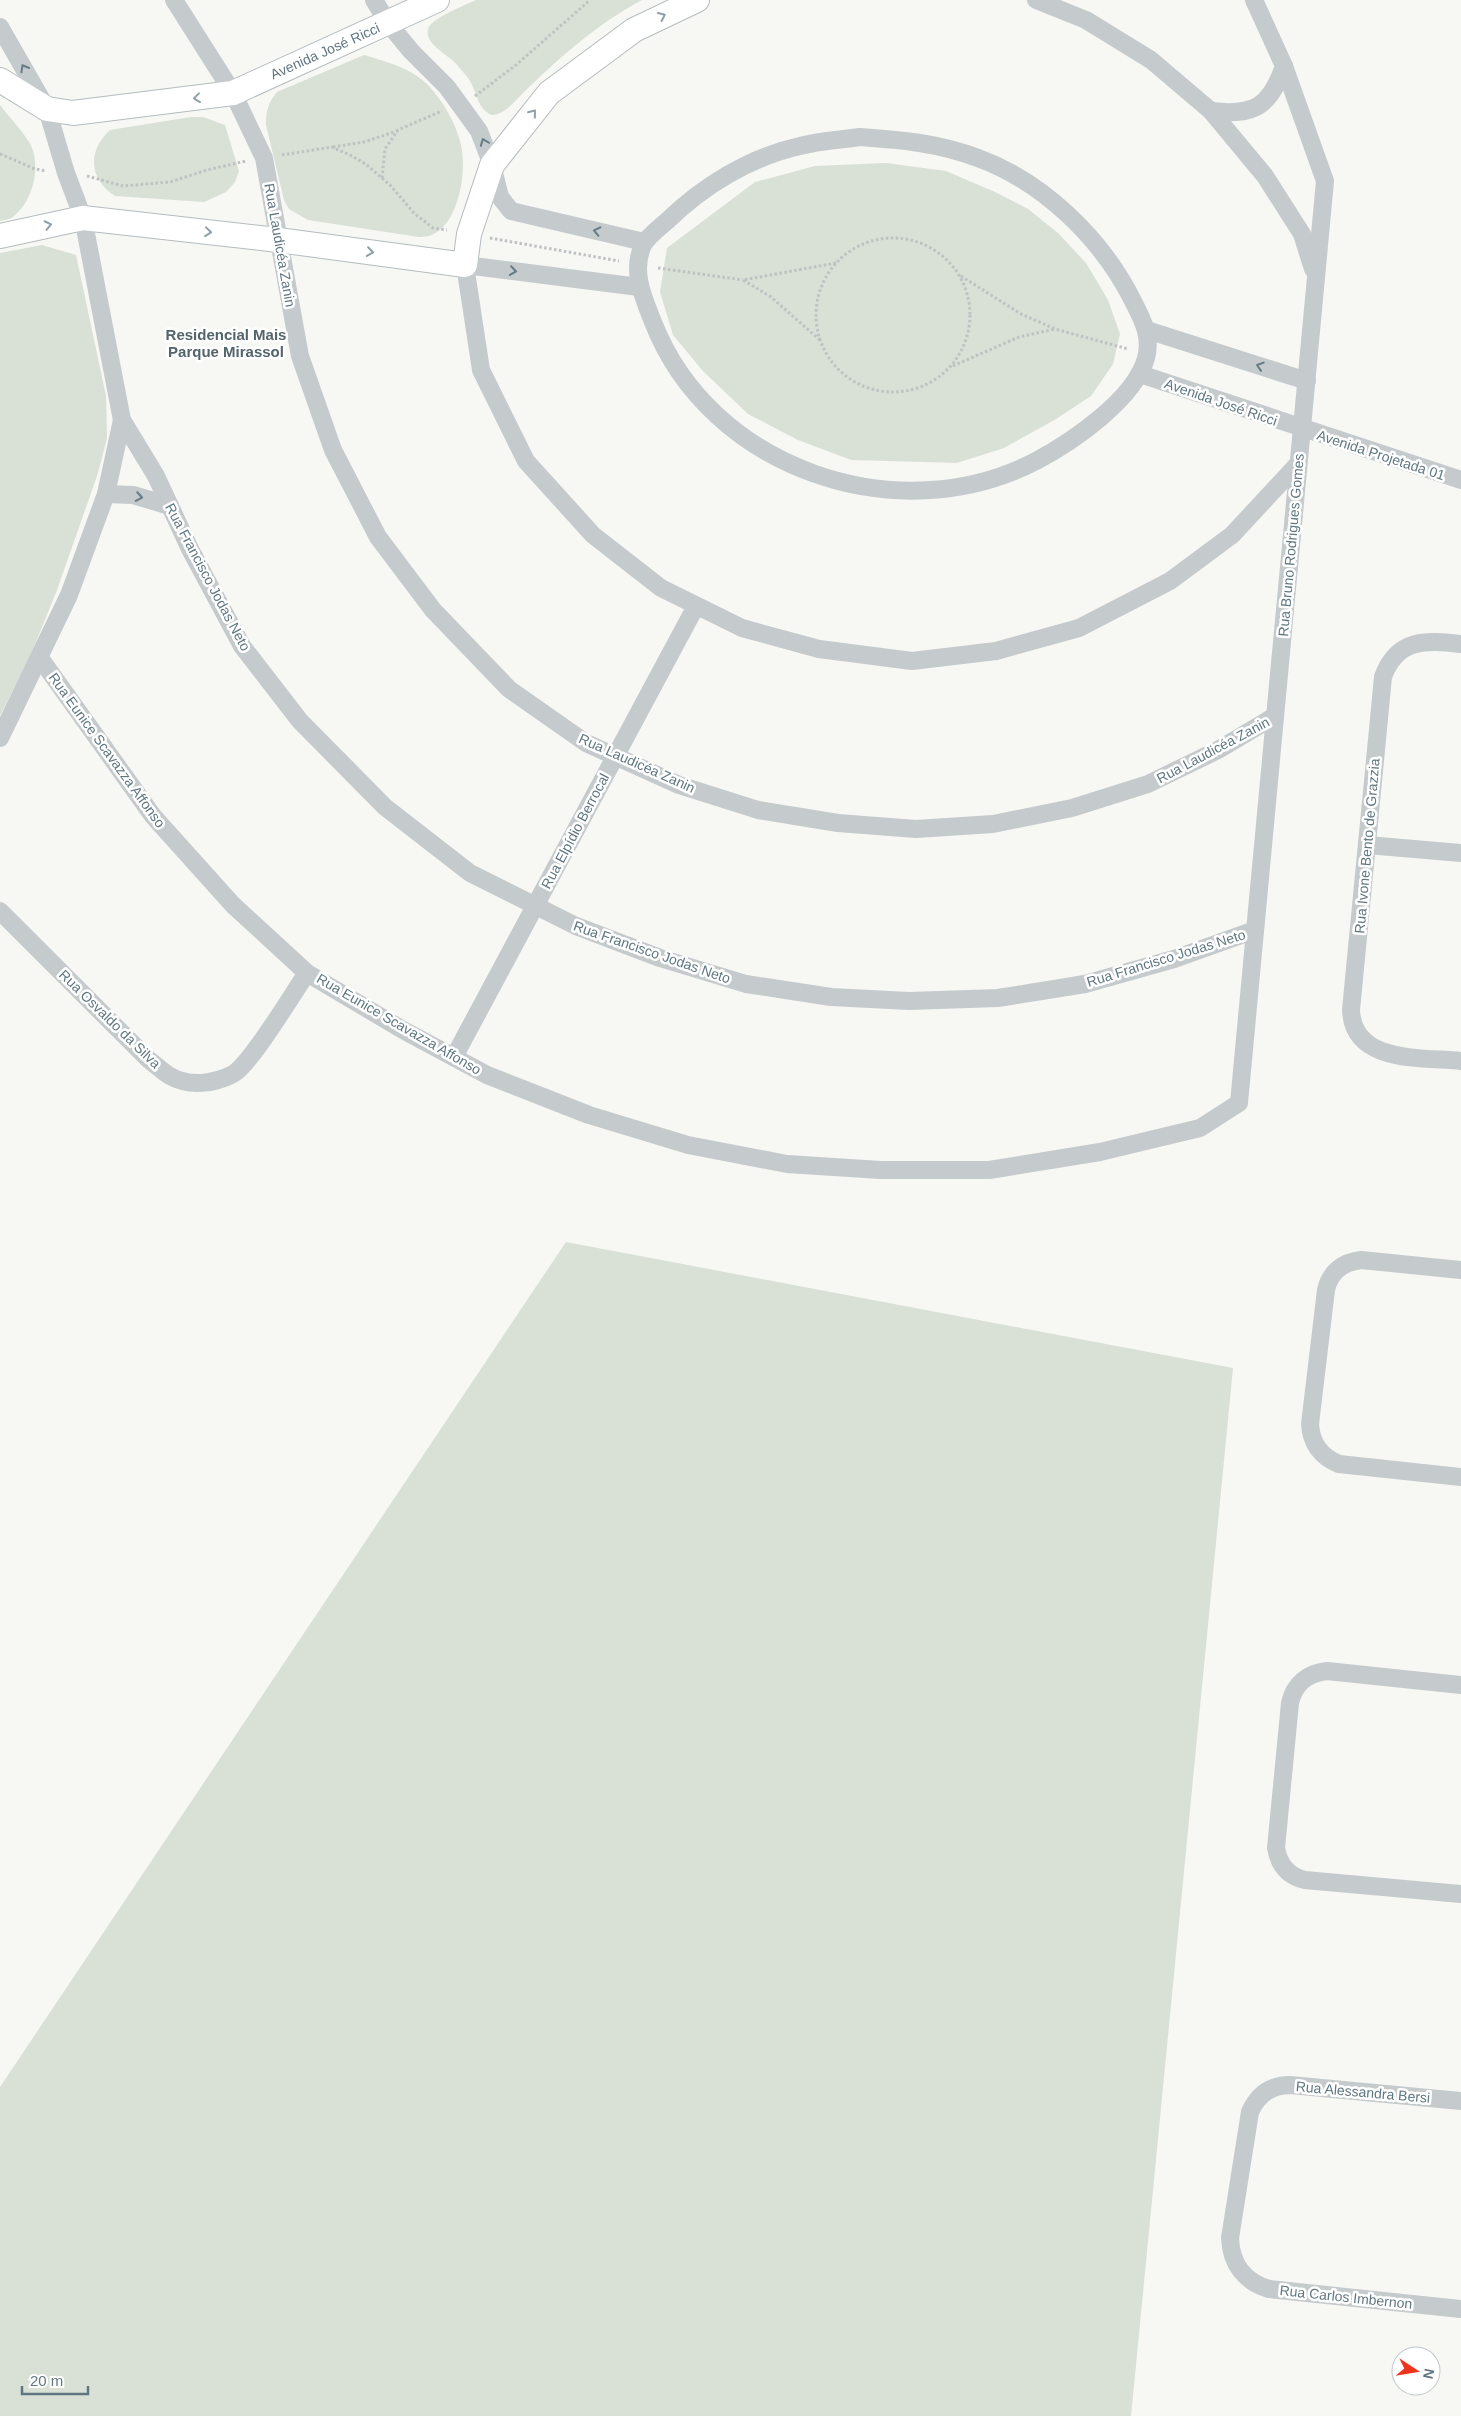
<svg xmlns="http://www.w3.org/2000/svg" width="1461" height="2416" viewBox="0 0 1461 2416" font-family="Arial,sans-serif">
  <rect width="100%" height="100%" fill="#f7f7f4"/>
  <g fill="#d9e0d5">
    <path d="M476,0H642C597,24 560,57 523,93C514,102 505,114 492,115C478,110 477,93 470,81C467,76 462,71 458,66C450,55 424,45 428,29C431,18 466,5 476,0Z"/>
    <path d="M364,55C387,62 412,68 429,86C444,103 456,123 461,145C468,174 457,239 419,237L308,220L289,209L284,200L266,125C266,111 268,103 277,92Z"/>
    <path d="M0,105C9,117 21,129 29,142C42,163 34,200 14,216C11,219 4,220 0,221Z"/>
    <path d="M191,117H203L225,125L239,171L235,182L226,192L204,202L115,196C89,179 87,151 110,130Z"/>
    <polygon points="886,163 946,171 995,192 1028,209 1058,233 1086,263 1108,300 1120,334 1113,364 1091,396 1056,419 1004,448 957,463 851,460 798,440 748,414 703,371 673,335 660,292 667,248 755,182 815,166"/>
    <polygon points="42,245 76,255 106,396 107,438 98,473 57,590 31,654 0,716 0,253"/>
    <polygon points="566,1242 1233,1368 1131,2416 0,2416 0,2087"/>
  </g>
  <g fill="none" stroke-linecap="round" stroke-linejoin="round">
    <defs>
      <g id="secondary">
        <polyline points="0,80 47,109 73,113 233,93 437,0"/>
        <polyline points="0,236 83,218 278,240 465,265 469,234 492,165 549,93 634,30 697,0"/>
      </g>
    </defs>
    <use href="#secondary" stroke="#b4bcbf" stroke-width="26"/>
    <g stroke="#bec2c3" stroke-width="3" stroke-dasharray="2.5 2.5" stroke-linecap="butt">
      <polyline points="475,96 516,65 590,0"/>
      <polyline points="333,147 364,142 397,131"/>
      <polyline points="0,154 35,169 46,171"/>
      <polyline points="282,155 332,147 352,156 367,165 390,185 414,213 433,228 447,230"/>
      <polyline points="87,176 123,186 170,182 207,170 246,161"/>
      <polyline points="382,178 385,149 398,130 442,111"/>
      <circle cx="893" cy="315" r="77"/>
      <polyline points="490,238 619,261"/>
      <polyline points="658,268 743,280"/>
      <polyline points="961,276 1021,314 1055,329 1128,349"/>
      <polyline points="820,340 771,297 743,280 836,263"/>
      <polyline points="953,366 1019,337 1055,329"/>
    </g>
    <g stroke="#c5cacc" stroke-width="18">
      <polyline points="174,0 233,93 264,158 300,356 333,450 378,537 433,610 509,689 586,743 679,785 758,810 838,823 916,829 993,824 1072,808 1148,784 1218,750 1275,716"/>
      <polyline points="374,0 388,23 411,51 447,87 479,131 492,165 500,197 511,211 644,242"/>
      <polyline points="1036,0 1086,20 1151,60 1211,111 1265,176 1302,234 1313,269"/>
      <polyline points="0,27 47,109 66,173 83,218 122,420 156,476 190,549 242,646 300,721 385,807 470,873 576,926 660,958 746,984 831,997 909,1001 998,998 1085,984 1174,959 1255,930"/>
      <path d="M1211,111C1254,116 1270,107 1284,66"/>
      <path d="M860,137C902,140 938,143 978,158C1044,182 1102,239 1133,301C1142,319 1152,336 1146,358C1135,399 1072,442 1036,461C898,533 710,469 653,322C643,297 631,271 643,245C648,236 659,228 667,221C703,186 750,157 800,146C819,141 840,140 860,137Z"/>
      <polyline points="639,287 465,265 481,370 526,461 593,535 661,588 742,628 819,649 912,661 996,651 1079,628 1170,581 1232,535 1298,464"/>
      <polyline points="1147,330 1307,381"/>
      <polyline points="1140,374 1461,480"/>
      <polyline points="106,494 133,495 170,506"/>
      <path d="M1461,644C1426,640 1397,638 1383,677L1351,1010C1353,1064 1422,1057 1461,1061"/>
      <polyline points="40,658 153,816 233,905 307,973 403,1030 487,1075 589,1115 688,1145 787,1164 881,1170 989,1170 1100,1152 1200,1128 1239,1103 1325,181 1284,66 1254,0"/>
      <polyline points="0,738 69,595 106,494 122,420"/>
      <polyline points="1367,845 1461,853"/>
      <path d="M0,911L149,1060C156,1065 163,1072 170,1076C189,1087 214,1084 233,1074C251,1064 293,993 307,973"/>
      <polyline points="454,1057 696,606"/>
      <path d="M1461,1270L1361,1260C1343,1262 1330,1272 1326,1290L1310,1424C1311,1443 1321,1457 1339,1464L1461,1477"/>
      <path d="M1461,1685L1327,1671C1308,1673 1294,1684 1290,1703L1276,1848C1279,1865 1288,1876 1305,1880L1461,1894"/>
      <path d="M1461,2101L1290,2085C1271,2085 1258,2094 1250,2112L1230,2238C1231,2264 1245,2282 1269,2289L1461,2309"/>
    </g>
    <use href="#secondary" stroke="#fff" stroke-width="24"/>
  </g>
  <defs><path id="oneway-chevron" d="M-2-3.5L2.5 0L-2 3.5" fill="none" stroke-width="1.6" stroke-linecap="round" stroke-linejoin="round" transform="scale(1.25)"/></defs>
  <g stroke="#90a0a7">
    <use href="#oneway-chevron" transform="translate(662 16) rotate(-25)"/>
    <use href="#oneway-chevron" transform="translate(197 98) rotate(173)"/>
    <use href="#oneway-chevron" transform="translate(533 113) rotate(-51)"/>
    <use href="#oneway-chevron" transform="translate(48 225) rotate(-12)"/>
    <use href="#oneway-chevron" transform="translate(208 232) rotate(6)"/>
    <use href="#oneway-chevron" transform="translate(370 252) rotate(8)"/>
  </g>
  <g stroke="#657b85">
    <use href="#oneway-chevron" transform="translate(24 68) rotate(-120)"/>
    <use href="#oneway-chevron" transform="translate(484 142) rotate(-111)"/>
    <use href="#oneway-chevron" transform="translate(597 231) rotate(-167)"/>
    <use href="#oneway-chevron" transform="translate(513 271) rotate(8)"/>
    <use href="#oneway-chevron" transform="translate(1260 366) rotate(-162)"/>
    <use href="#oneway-chevron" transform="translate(139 497) rotate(10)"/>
  </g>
  <g text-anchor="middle" stroke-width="5" stroke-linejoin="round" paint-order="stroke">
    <g font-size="14" fill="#607781" stroke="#fff">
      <text transform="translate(325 51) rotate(-24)" y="5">Avenida José Ricci</text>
      <text transform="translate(280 245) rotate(80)" y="5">Rua Laudicéa Zanin</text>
      <text transform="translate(1221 402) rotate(19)" y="5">Avenida José Ricci</text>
      <text transform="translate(1381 455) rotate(18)" y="5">Avenida Projetada 01</text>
      <text transform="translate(1291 545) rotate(-85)" y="5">Rua Bruno Rodrigues Gomes</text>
      <text transform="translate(208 577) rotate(62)" y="5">Rua Francisco Jodas Neto</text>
      <text transform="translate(107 750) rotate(54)" y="5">Rua Eunice Scavazza Affonso</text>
      <text transform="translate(1213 750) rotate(-28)" y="5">Rua Laudicéa Zanin</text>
      <text transform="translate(637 763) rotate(24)" y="5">Rua Laudicéa Zanin</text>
      <text transform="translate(575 831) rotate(-62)" y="5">Rua Elpídio Berrocal</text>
      <text transform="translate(1367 846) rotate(-85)" y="5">Rua Ivone Bento de Grazzia</text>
      <text transform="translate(652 952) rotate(19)" y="5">Rua Francisco Jodas Neto</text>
      <text transform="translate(1166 958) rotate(-17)" y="5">Rua Francisco Jodas Neto</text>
      <text transform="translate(110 1019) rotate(44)" y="5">Rua Osvaldo da Silva</text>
      <text transform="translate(399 1024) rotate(30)" y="5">Rua Eunice Scavazza Affonso</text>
      <text transform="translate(1363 2092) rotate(5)" y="5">Rua Alessandra Bersi</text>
      <text transform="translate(1346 2297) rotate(6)" y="5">Rua Carlos Imbernon</text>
    </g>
    <g font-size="15" font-weight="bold" fill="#52646c" stroke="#fff">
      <text x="226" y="340">Residencial Mais<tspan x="226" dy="17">Parque Mirassol</tspan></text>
    </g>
  </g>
  <g transform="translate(1416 2371) rotate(102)"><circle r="24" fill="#ffffff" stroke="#bfc9cd"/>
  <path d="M0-4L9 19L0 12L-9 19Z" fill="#f0331b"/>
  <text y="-8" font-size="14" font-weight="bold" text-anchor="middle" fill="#607781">N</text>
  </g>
  <path d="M22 2386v8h66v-8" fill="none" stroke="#607781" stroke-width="2.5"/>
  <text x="30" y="2386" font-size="15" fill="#607781" stroke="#ffffff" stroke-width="4" paint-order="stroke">20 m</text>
</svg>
